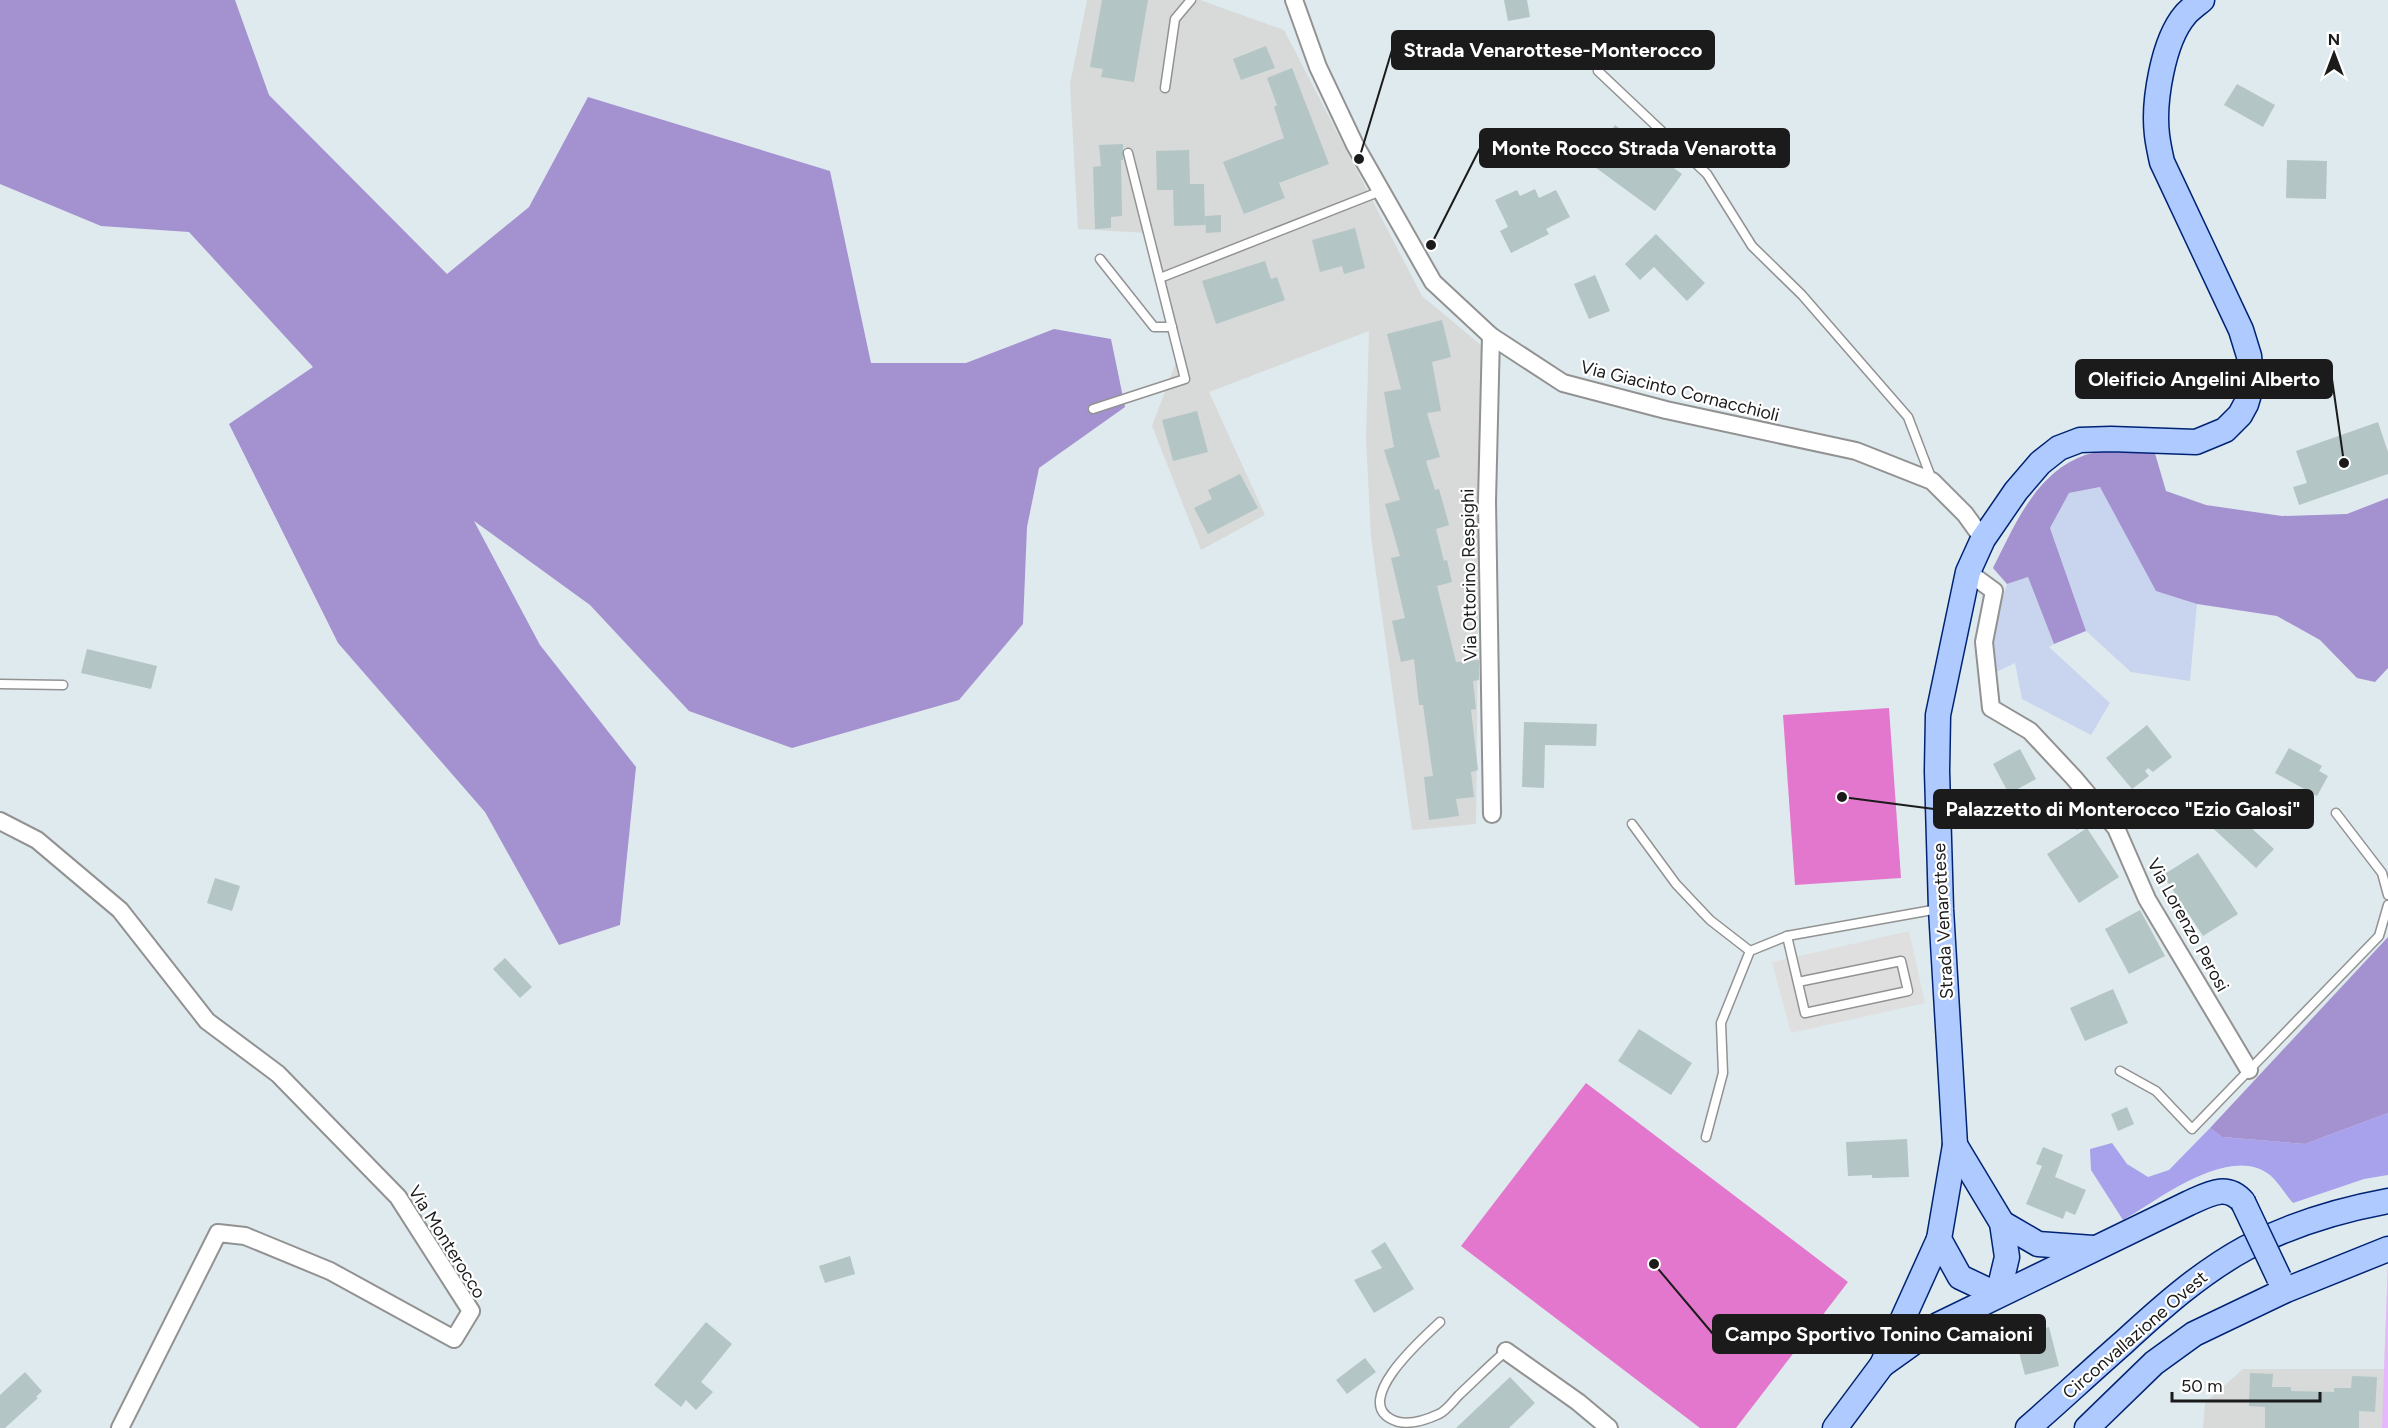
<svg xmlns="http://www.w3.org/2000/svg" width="2388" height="1428" viewBox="0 0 2388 1428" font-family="Figtree,sans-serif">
  <rect width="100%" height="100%" fill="#dfeaee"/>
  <g fill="#d8d9d9">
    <polygon points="1087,0 1200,0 1284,30 1422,296 1481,345 1476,824 1412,830 1371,537 1366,439 1369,331 1209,392 1265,515 1201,550 1152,426 1183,344 1147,233 1078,229 1070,84"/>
    <polygon points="2388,1262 2388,1428 2203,1428 2205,1403 2243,1369 2384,1369"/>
  </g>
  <g fill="#c9d5ee">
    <polygon points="2101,487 2156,590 2197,604 2190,681 2131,672 2086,631 2050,528 2069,493"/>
    <polygon points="2028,577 2054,644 2049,647 2110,703 2091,735 2022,699 2015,663 1994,673 1990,637 2007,584"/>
  </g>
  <path fill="#a8a1ec" d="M2388,1113V1175L2364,1179L2293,1203C2286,1195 2278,1182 2270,1175C2230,1143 2158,1200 2123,1220L2091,1170L2090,1149L2112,1143L2127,1164L2148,1177L2169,1170L2210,1128L2222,1137L2305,1144Z"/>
  <g fill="#a491d0">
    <polygon points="0,0 235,0 269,95 447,274 529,207 588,97 830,171 871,363 966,363 1054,329 1111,339 1125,407 1039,468 1027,527 1023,624 959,700 792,748 689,711 590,605 474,521 540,645 636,767 620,925 559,945 485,812 338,643 229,424 313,367 189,232 101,226 0,184"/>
    <path d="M2154,450L2166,491L2206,505L2282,516L2347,514L2388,498V668L2375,682L2357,678L2320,640L2277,616L2197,604L2156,591L2100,487L2069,493L2050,528L2086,631L2054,644L2028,577L2007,584L1993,568C2015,525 2035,473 2085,455C2100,450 2136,451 2154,450Z"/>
    <polygon points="2388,937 2388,1113 2305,1144 2222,1137 2210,1128"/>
  </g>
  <polygon fill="#e6b7fd" points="2388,1262 2388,1428 2382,1428"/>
  <g fill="#e377cd">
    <polygon points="1889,708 1901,878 1795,885 1783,715"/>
    <polygon points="1586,1083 1848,1282 1736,1428 1700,1428 1461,1246"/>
  </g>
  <polygon fill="#dfdfdf" points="1909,931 1925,1003 1791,1033 1772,962"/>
  <g fill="#b3c5c5">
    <polygon points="1102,0 1148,0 1134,82 1101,77 1103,69 1090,67"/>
    <polygon points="1504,0 1527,0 1530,17 1508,21"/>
    <polygon points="1266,46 1275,68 1241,80 1233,59"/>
    <polygon points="1292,68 1329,164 1279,183 1285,198 1244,214 1223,162 1284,138 1274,107 1277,105 1267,78"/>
    <polygon points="2237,84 2275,105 2263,127 2224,105"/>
    <polygon points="1615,125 1682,174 1655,211 1588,162"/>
    <polygon points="1123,144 1123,160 1121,160 1122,216 1111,217 1111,228 1095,229 1093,167 1101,166 1099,145"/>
    <polygon points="1189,150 1190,184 1204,184 1205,225 1174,226 1173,190 1157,190 1156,151"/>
    <polygon points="2287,160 2327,161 2326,199 2286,198"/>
    <polygon points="1535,189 1539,198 1556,190 1570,217 1546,229 1549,234 1511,253 1500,231 1508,227 1495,200 1517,190 1520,196"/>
    <polygon points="1221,215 1221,232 1206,233 1205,216"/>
    <polygon points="1355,228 1365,268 1344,274 1342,266 1320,272 1312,240"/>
    <polygon points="1656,234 1705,283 1687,301 1654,267 1640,280 1625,264"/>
    <polygon points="1265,261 1271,279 1277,277 1285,300 1216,324 1202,281"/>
    <polygon points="1595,275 1610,311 1589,319 1574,284"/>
    <polygon points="1442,320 1451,357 1432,362 1441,411 1427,413 1440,457 1426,461 1435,490 1439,489 1449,525 1436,529 1444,561 1447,560 1452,582 1437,586 1456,662 1479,660 1479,680 1473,681 1476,709 1471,710 1478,770 1471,772 1474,797 1456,799 1459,816 1429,820 1424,777 1433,776 1423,705 1419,705 1414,659 1401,662 1392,621 1405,618 1391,558 1400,556 1385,504 1400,500 1384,450 1394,447 1384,392 1401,389 1387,334"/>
    <polygon points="1197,411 1208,452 1173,461 1162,420"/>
    <polygon points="2378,422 2388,452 2388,474 2299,505 2293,487 2307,483 2296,451"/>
    <polygon points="1240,474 1258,508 1208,534 1194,508 1212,499 1208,490"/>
    <polygon points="87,649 157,666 151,689 81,673"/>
    <polygon points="1524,722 1597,724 1596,746 1545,745 1544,788 1522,787"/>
    <polygon points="2147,725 2172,757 2153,772 2148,768 2145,771 2149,776 2132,789 2106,758"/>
    <polygon points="2289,748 2322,766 2319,771 2328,776 2317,796 2275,773"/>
    <polygon points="2020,749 2036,779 2009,794 1993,764"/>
    <polygon points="2229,793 2255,816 2247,824 2274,849 2256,868 2204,820"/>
    <polygon points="2080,801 2095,819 2077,830 2064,810"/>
    <polygon points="2087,828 2119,877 2079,903 2047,854"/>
    <polygon points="2198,853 2238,914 2203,936 2163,875"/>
    <polygon points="215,878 240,886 232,911 207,903"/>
    <polygon points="2140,910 2165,956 2129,974 2105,929"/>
    <polygon points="505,958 532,987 520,998 493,969"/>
    <polygon points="2113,989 2128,1023 2085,1041 2070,1008"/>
    <polygon points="1639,1029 1692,1063 1671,1095 1618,1061"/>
    <polygon points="2127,1107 2134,1124 2118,1131 2111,1114"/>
    <polygon points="1907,1139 1909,1177 1872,1178 1872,1175 1848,1176 1846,1142"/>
    <polygon points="2043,1147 2063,1155 2055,1177 2086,1190 2075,1215 2066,1211 2063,1219 2026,1204 2042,1166 2036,1164"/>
    <polygon points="1385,1242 1414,1289 1374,1313 1354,1280 1382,1268 1371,1251"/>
    <polygon points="850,1256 855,1274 825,1283 819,1266"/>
    <polygon points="706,1322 732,1344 701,1382 713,1392 696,1410 686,1400 681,1407 654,1385"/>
    <polygon points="2049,1327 2059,1366 2025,1375 2016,1341 2028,1338 2026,1333"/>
    <polygon points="1365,1358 1376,1372 1347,1394 1336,1380"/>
    <polygon points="25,1372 42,1391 36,1397 38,1398 5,1428 0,1428 0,1395"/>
    <polygon points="2250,1373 2273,1374 2272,1387 2291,1387 2291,1391 2334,1392 2334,1388 2351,1388 2352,1376 2377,1377 2375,1412 2359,1411 2359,1428 2265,1428 2265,1407 2249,1406"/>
    <polygon points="1510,1377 1535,1403 1509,1428 1456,1428"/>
  </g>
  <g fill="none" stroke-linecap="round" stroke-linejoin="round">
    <defs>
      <g id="lane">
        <polyline points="1598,71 1707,174 1752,246 1802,295 1908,417 1932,480"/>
        <polyline points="1165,88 1175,19 1191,0"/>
        <polyline points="1100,259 1154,327 1172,327"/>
        <polyline points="1160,278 1381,191"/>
        <polyline points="1093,409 1185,379 1128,153"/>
        <polyline points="0,684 63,685"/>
        <polyline points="2336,813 2382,873 2388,895"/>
        <polyline points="1632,824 1676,884 1710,920 1750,951"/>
        <polyline points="1787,936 1805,1013 1908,991 1901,961 1798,982"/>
        <polyline points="2120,1071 2156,1091 2192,1129 2379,936 2388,905"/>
        <polyline points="1706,1137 1723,1073 1721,1023 1750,951 1787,936 1938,909"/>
        <path d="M1440,1322C1424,1337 1353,1399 1391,1419C1405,1427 1426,1420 1439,1414C1447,1410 1453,1401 1459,1395C1475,1380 1490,1365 1506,1351"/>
      </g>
      <g id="street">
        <polyline points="1294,0 1318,67 1355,145 1433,282 1491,336 1563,383 1666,410 1856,451 1932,481 1965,514 1983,539"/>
        <polyline points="1491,336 1487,501 1492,814"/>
        <polyline points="1968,572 1994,591 1984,642 1991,708 2030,731 2074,778 2116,828 2147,899 2249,1070"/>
        <polyline points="0,821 37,840 120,910 207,1021 278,1074 398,1197 471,1311 454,1339 330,1271 245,1236 218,1233 120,1428"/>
        <polyline points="1506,1351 1578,1402 1609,1428"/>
      </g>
      <g id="secondary">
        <polyline points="1955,1145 2002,1223 2007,1257 1998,1295"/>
        <polyline points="2002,1223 2038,1244 2093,1248"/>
        <path d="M1998,1295L1960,1277L1939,1239L1955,1145L1941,909L1937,771L1938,715L1968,572L1983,539L2016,491L2040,463L2059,448L2080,440L2111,439L2196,442L2225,430L2240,415L2246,404L2252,384L2249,356L2241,330L2162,162C2160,153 2158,144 2157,135C2153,102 2163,41 2185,15C2189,10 2196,5 2202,0"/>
        <path d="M1882,1365L1938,1325L2189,1203C2209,1194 2227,1183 2243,1202"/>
        <polyline points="1835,1428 1882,1365 1939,1239"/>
        <path d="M2028,1428C2060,1400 2091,1371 2123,1343C2161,1308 2200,1273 2246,1248C2290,1225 2339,1210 2388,1201"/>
        <polyline points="2087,1428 2154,1363 2194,1334 2286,1290 2388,1249"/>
      </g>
    </defs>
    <use href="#lane" stroke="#929292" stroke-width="11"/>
    <use href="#street" stroke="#929292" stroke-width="20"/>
    <use href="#secondary" stroke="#002374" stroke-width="27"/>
    <use href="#lane" stroke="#fff" stroke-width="8"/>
    <use href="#street" stroke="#fff" stroke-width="16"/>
    <use href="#secondary" stroke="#aecafe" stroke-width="24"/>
    <defs>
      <polyline id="secondary-bridge" points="2243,1202 2279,1278"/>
    </defs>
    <use href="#secondary-bridge" stroke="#002374" stroke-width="27" stroke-linecap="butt"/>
    <use href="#secondary-bridge" stroke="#aecafe" stroke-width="24"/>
  </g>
  <g text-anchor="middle" stroke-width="4.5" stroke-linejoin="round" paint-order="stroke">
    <g font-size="18" fill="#1b1b1b" stroke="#fff">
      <text transform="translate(1680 391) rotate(14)" y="6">Via Giacinto Cornacchioli</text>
      <text transform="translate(1469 575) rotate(-91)" y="6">Via Ottorino Respighi</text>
      <text transform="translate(1943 921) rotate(-93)" y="6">Strada Venarottese</text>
      <text transform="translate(2188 925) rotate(61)" y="6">Via Lorenzo Perosi</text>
      <text transform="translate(447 1242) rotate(58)" y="6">Via Monterocco</text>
      <text transform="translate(2135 1335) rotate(-41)" y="6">Circonvallazione Ovest</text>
    </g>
  </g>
  <path fill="none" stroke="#1b1b1b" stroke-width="2" d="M1359 159L1392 50M1431 245L1480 148M2344 463L2332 379M1842 797L1934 809M1654 1264L1713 1334"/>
  <g fill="#1b1b1b" stroke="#fff" stroke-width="2">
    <circle cx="1359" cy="159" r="6"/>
    <circle cx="1431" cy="245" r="6"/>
    <circle cx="2344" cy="463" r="6"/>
    <circle cx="1842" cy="797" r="6"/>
    <circle cx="1654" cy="1264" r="6"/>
  </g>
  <g fill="#1b1b1b" stroke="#1b1b1b" stroke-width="2">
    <rect x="1392" y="31" width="322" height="38" rx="6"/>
    <rect x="1480" y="129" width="309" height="38" rx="6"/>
    <rect x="2076" y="360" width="256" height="38" rx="6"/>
    <rect x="1934" y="790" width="379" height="38" rx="6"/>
    <rect x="1713" y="1315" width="332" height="38" rx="6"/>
  </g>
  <g font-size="20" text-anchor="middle" font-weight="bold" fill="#fff">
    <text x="1553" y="57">Strada Venarottese-Monterocco</text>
    <text x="1634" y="155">Monte Rocco Strada Venarotta</text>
    <text x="2204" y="386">Oleificio Angelini Alberto</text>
    <text x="2123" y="816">Palazzetto di Monterocco "Ezio Galosi"</text>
    <text x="1879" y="1341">Campo Sportivo Tonino Camaioni</text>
  </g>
  <g transform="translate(2334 54)" stroke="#ffffff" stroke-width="4.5" paint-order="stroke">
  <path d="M0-4.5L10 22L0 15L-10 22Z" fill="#1b1b1b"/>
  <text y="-9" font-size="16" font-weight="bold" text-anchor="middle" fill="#1b1b1b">N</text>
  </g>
  <path d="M2172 1392v9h148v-9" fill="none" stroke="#1b1b1b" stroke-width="3"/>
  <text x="2181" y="1392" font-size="18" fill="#1b1b1b" stroke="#ffffff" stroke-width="4.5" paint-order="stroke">50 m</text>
</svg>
